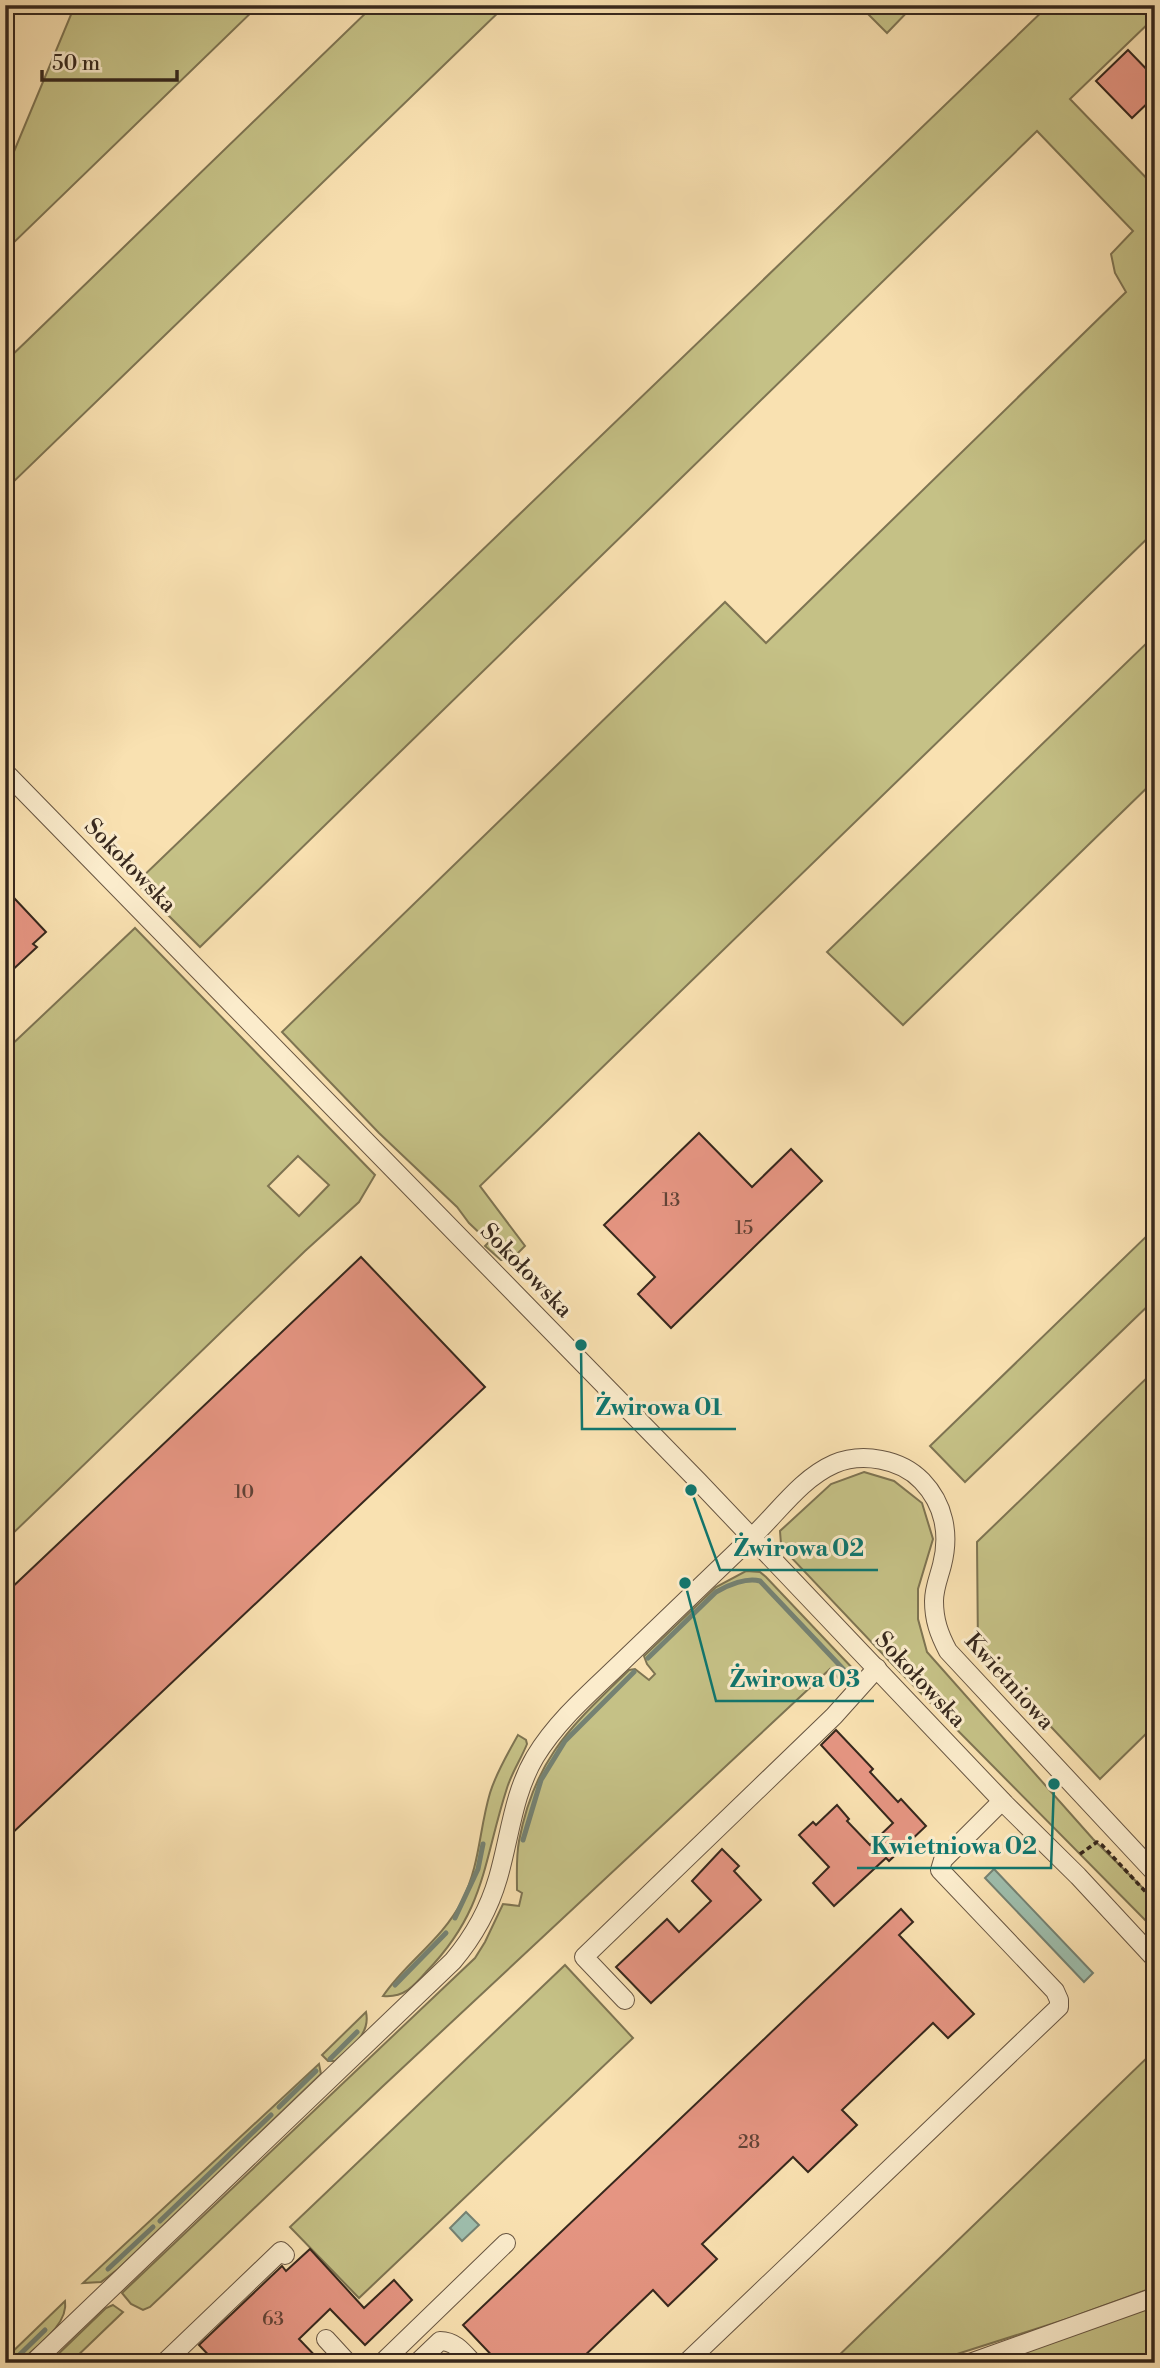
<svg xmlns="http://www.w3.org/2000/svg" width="1160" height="2368" viewBox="0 0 1160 2368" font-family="'Libre Bodoni',serif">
  <rect width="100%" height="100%" fill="#f9e1b1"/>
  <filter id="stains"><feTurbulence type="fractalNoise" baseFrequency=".00286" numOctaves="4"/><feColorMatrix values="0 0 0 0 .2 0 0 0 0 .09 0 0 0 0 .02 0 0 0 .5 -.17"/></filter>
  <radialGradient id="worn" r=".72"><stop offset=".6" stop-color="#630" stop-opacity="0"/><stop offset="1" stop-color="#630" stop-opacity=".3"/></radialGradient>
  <g fill="#c5c186" stroke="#7e7452" stroke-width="2" fill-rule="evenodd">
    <polygon points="75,5 259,5 5,251 5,173"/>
    <polygon points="374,5 506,5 5,490 5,362"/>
    <polygon points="859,5 914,5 887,33"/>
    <polygon points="1049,5 1155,5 1155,17 1070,99 1155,187 1155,531 480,1186 525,1246 511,1260 501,1260 485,1246 489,1242 469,1223 457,1207 379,1133 282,1032 725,602 766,643 1126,292 1115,273 1111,254 1133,231 1037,131 200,947 136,883"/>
    <polygon points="1155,635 1155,780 903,1025 827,952"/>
    <path d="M135,928L375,1175L359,1202L305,1251L5,1541V1051ZM298,1156L329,1185L299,1216L268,1186Z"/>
    <polygon points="1155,1228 1155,1299 965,1482 930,1446"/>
    <polygon points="1155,1370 1155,1725 1100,1779 978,1649 977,1542"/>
    <polygon points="864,1472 894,1481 922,1503 933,1539 918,1589 918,1619 927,1652 1093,1839 1155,1900 1155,1930 895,1667 786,1552 781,1544 780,1531 831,1484"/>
    <path d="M746,1571L760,1572L766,1577L857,1673L844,1684L830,1669L382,2087L150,2307L143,2310L131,2304L122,2293L475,1958L485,1942L503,1904L519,1906L522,1893L517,1890C517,1874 516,1857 519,1841C535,1757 571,1727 629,1670L635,1669L649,1680L655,1674L647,1664L644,1656L716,1587Z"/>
    <path d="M518,1735L526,1740L527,1744C521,1759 512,1772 507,1788C483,1862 486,1910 427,1971C414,1986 404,1998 383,1996C407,1961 442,1940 462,1901C480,1865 479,1830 490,1793C496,1773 508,1753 518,1735Z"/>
    <polygon points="565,1965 633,2038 359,2298 290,2227"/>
    <path d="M366,2012C371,2035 350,2047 335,2061H328L322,2055Z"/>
    <polygon points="1155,2050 1155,2287 1067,2319 929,2363 831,2363"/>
    <polygon points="319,2064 321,2074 118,2269 101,2282 83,2283"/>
    <path d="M65,2301C69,2325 35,2347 19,2363H5V2359Z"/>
    <polygon points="113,2305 123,2312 70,2363 49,2363 106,2308"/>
    <polygon points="1155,2305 1155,2360 1146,2363 988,2363"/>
  </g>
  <g fill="#9ebead" stroke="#758273" stroke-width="2">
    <polygon points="994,1869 1093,1973 1084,1982 985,1878"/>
    <polygon points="466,2212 479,2225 462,2241 450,2228"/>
  </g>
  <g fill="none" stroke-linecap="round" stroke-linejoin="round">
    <g stroke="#758273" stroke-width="5">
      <path d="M648,1658L716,1592C728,1585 747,1577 760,1581L846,1672"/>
      <polyline points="523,1840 541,1780 565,1741 634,1672"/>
      <polyline points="455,1918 478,1869 483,1844"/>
      <polyline points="395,1985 446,1933"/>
      <polyline points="330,2059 357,2032"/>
      <polyline points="279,2107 316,2071"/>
      <polyline points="160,2221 271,2115"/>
      <polyline points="108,2269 153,2227"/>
      <polyline points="11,2363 45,2330"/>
    </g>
  </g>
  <g fill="#e59582" stroke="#37281d" stroke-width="2">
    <polygon points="1128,50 1155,78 1155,96 1132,118 1096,81"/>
    <polygon points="15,899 46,932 33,944 37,947 5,977 5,908"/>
    <polygon points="699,1133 752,1187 791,1149 822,1181 671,1328 638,1294 655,1277 604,1225"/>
    <polygon points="361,1257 485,1387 5,1840 5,1594"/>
    <polygon points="836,1730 873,1769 870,1772 898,1802 901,1799 926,1826 889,1861 886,1858 834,1906 813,1883 829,1867 799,1835 813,1822 816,1825 837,1805 849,1819 847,1821 870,1845 893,1823 821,1745"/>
    <polygon points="722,1849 739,1866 734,1871 761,1900 651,2003 616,1967 667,1919 679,1932 711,1901 692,1881"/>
    <polygon points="901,1909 913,1922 899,1935 974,2014 948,2038 933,2023 842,2110 857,2125 808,2172 793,2157 702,2244 717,2259 668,2306 653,2290 577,2363 499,2363 463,2325"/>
    <polygon points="310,2249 364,2308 394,2280 412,2300 365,2345 330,2309 299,2339 322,2363 216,2363 199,2345 282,2266 286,2271"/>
  </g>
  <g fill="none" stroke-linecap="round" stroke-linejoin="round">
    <defs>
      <g id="minor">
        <polyline points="5,772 698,1481 1005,1804 1078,1876 1155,1959"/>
        <polyline points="625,2000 584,1957 834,1716 877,1668"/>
        <polyline points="326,2339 348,2363"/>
        <path d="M33,2363L453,1961C474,1936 489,1909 498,1878C510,1837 513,1794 535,1757C558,1719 593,1690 625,1659C667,1619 709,1578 751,1538C777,1514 800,1479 834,1464C862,1452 901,1459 922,1481C944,1504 950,1534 942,1565C939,1577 934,1588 934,1601C934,1620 939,1634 948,1651L1155,1873"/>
        <polyline points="164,2363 281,2251 285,2255"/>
        <polyline points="382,2363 506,2243"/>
        <path d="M417,2363L440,2341C455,2341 463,2352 473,2363"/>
        <polyline points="686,2363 1059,2007 1059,2000 1055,1991 940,1870 943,1860 1002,1801"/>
        <polyline points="970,2363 1155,2297"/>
      </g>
    </defs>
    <use href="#minor" stroke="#685642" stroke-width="20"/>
    <g stroke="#37281d" stroke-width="3.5" stroke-dasharray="5 3.5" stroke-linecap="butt">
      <polyline points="1080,1854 1097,1842 1102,1845 1155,1902"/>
      <polyline points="1147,1975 1155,1984"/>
    </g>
    <use href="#minor" stroke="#fbeccc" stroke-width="18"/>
  </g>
  <g text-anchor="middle" stroke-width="6" stroke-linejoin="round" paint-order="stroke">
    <g font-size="19" fill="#624336">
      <text x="671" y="1206">13</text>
      <text x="744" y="1234">15</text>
      <text x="244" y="1498">10</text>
      <text x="749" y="2148">28</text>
      <text x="273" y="2325">63</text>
    </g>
    <g font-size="23" fill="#37281d" stroke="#fbeccc">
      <text transform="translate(131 865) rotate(46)" y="8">Sokołowska</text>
      <text transform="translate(527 1270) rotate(46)" y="8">Sokołowska</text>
      <text transform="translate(921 1679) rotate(47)" y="8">Sokołowska</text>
      <text transform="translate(1010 1681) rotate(48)" y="8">Kwietniowa</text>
    </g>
  </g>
  <path fill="none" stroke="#0f766e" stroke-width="2.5" d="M581 1345L582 1429H736M691 1490L720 1570H878M685 1583L716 1701H874M1054 1784L1051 1868H857"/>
  <g fill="#0f766e" stroke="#fbeccc" stroke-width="2.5">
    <circle cx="581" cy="1345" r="7"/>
    <circle cx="691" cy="1490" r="7"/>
    <circle cx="685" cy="1583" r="7"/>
    <circle cx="1054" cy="1784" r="7"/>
  </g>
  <g font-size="24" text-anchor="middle" font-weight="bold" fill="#0f766e" stroke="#fbeccc" stroke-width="6" stroke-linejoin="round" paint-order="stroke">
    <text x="659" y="1415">Żwirowa 01</text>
    <text x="799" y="1556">Żwirowa 02</text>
    <text x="795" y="1687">Żwirowa 03</text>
    <text x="954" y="1854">Kwietniowa 02</text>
  </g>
  <rect width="1160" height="2368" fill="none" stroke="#f9e1b1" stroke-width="28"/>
  <rect x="7" y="7" width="1146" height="2354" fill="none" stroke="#37281d" stroke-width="3.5"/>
  <rect x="14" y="14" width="1132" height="2340" fill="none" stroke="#37281d" stroke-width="2"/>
  <path d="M42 70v10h135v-10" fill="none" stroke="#37281d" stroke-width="3.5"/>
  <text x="52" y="70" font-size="21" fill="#37281d" stroke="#fbeccc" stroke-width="5" paint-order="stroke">50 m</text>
  <rect width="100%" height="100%" filter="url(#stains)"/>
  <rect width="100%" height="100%" fill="url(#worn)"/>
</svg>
